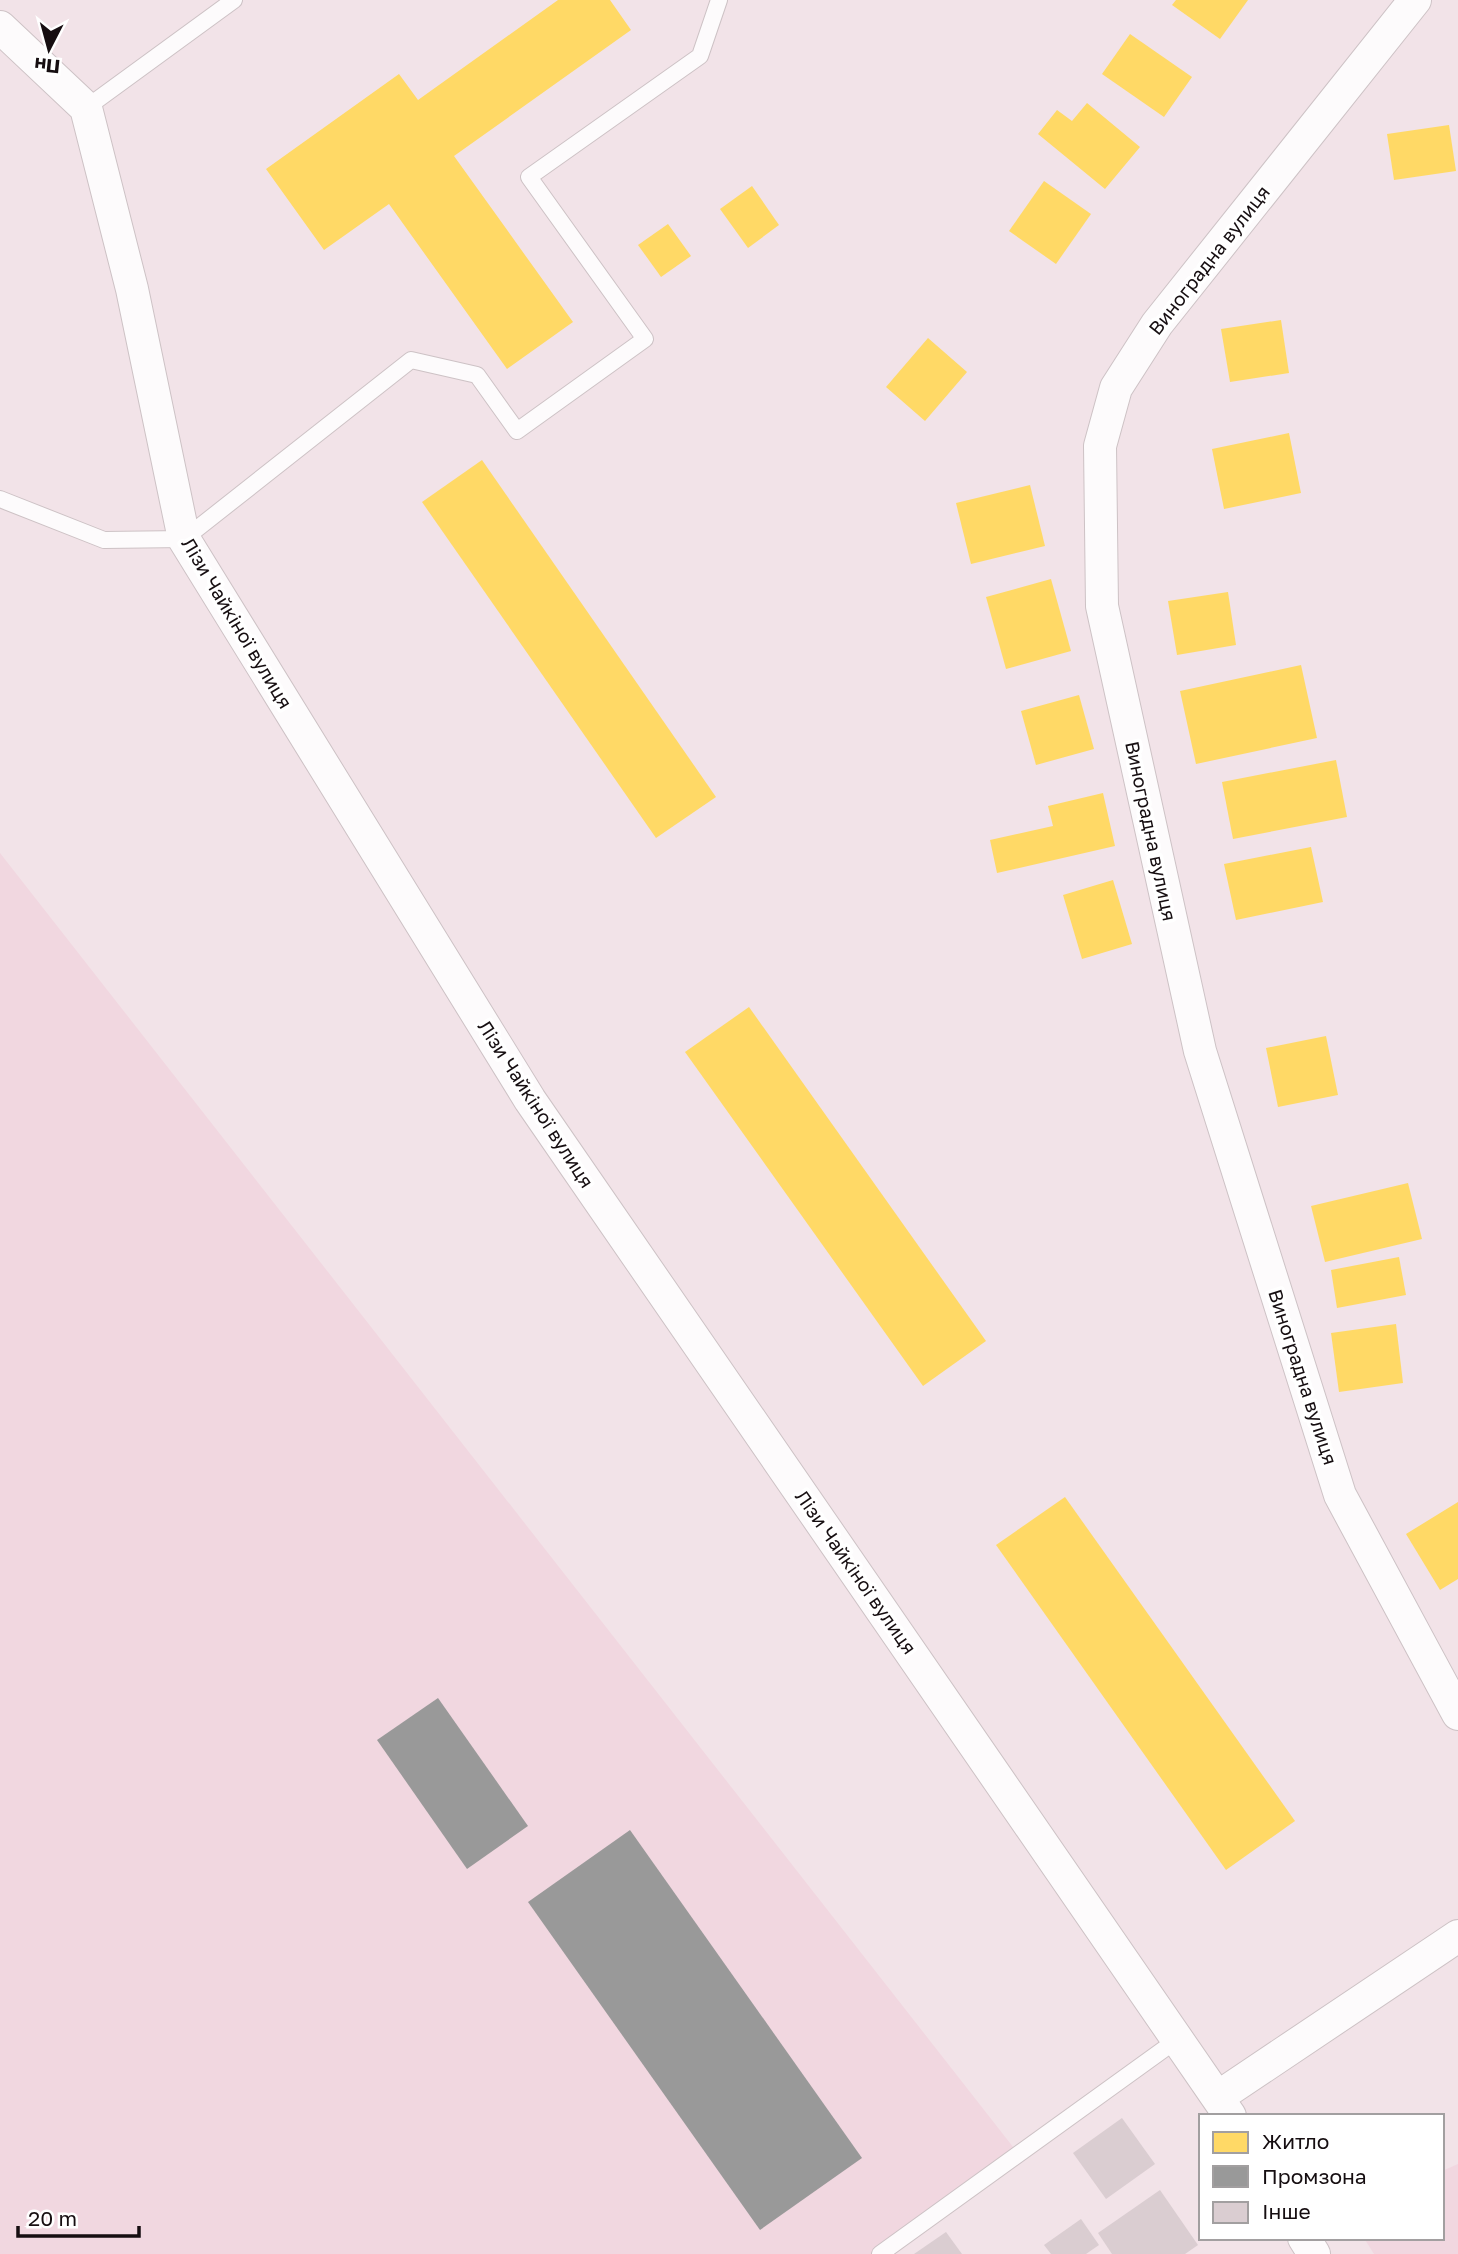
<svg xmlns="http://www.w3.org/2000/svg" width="1458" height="2254" viewBox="0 0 1458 2254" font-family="'Golos Text',sans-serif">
  <rect width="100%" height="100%" fill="#f2e3e8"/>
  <g fill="#f1d7e0">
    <polygon points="0,853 1017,2152 879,2254 0,2254"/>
    <polygon points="1458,2164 1458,2254 1374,2254 1364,2238 1442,2238 1442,2171"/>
  </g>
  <g fill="#ffd966">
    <polygon points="558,0 610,0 631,30 454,156 573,322 507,369 389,204 324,250 266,169 399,74 418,100"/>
    <polygon points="1176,0 1248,0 1220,39 1172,5"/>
    <polygon points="1130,34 1192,77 1164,117 1102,74"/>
    <polygon points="1087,103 1140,147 1105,189 1038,134 1057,110 1072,121"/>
    <polygon points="1449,125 1456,171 1394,180 1387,134"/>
    <polygon points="1044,181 1091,214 1056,264 1009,231"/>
    <polygon points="752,186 779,225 748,248 720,209"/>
    <polygon points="668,224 691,256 661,277 638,245"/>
    <polygon points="1281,320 1289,373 1230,382 1221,329"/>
    <polygon points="928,338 967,372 925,421 886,387"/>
    <polygon points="1289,433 1301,493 1224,509 1212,449"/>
    <polygon points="482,460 716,797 656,838 422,502"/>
    <polygon points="1030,485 1045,546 971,564 956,503"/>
    <polygon points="1051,579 1071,651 1006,669 986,597"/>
    <polygon points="1228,592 1236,645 1177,655 1168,601"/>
    <polygon points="1301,665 1317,738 1196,764 1180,691"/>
    <polygon points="1079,695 1094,749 1036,765 1021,711"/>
    <polygon points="1336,760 1347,817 1233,839 1222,782"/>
    <polygon points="1103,793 1115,846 997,873 990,840 1053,826 1048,806"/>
    <polygon points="1311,847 1323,902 1236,920 1224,864"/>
    <polygon points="1113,880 1132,944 1082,959 1063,895"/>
    <polygon points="749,1007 986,1341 923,1386 685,1052"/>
    <polygon points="1326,1036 1338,1095 1278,1107 1266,1048"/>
    <polygon points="1408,1183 1422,1239 1325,1262 1311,1206"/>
    <polygon points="1399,1257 1406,1295 1337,1308 1331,1270"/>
    <polygon points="1396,1324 1403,1383 1339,1392 1331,1333"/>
    <polygon points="1065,1497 1295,1821 1226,1870 996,1545"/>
    <polygon points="1458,1502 1458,1579 1440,1590 1406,1534"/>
  </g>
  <g fill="#999">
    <polygon points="438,1698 528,1826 467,1869 377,1740"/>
    <polygon points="630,1830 862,2158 760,2230 528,1902"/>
  </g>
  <g fill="#dacdd1">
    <polygon points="1122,2118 1155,2164 1106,2199 1073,2153"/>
    <polygon points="1160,2190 1198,2245 1185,2254 1112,2254 1098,2233"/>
    <polygon points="1081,2219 1099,2245 1086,2254 1051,2254 1044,2245"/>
    <polygon points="946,2232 962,2254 914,2254"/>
  </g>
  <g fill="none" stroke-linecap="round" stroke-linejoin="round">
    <defs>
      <g id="lane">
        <polyline points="86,108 234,0"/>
        <polyline points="0,499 104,540 184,539 411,360 477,375 517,431 645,339 529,177 700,56 719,0"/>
        <polyline points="880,2254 1178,2039"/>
      </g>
      <g id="street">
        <polyline points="1415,0 1157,324 1116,388 1100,446 1102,606 1200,1051 1340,1495 1458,1714"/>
        <polyline points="0,27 86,108 132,289 184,539 530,1100 1230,2116"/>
        <polyline points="1218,2097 1458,1936"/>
        <polyline points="1304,2238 1314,2254"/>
      </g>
    </defs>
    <use href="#lane" stroke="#cdc2c5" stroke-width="18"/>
    <use href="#street" stroke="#cdc2c5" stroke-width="34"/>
    <use href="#lane" stroke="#fdfbfc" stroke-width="16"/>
    <use href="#street" stroke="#fdfbfc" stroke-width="32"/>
  </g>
  <g text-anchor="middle" stroke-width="7" stroke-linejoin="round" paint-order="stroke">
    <g font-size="19" fill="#160e11" stroke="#fff">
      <text transform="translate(1209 260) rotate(-52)" y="7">Виноградна вулиця</text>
      <text transform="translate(237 623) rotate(59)" y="7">Лізи Чайкіної вулиця</text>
      <text transform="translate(1151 831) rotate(78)" y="7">Виноградна вулиця</text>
      <text transform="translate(536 1104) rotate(57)" y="7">Лізи Чайкіної вулиця</text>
      <text transform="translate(1303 1377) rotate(72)" y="7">Виноградна вулиця</text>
      <text transform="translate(856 1572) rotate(55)" y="7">Лізи Чайкіної вулиця</text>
    </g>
  </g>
  <rect x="1199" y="2114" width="245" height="126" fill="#ffffff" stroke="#a29fa0" stroke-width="2"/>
  <rect x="1213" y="2132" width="35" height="21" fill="#ffd966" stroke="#a29fa0" stroke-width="2"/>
  <text x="1262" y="2149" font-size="21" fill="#160e11">Житло</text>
  <rect x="1213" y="2166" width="35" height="21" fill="#999999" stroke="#a29fa0" stroke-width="2"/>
  <text x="1262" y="2184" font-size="21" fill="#160e11">Промзона</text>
  <rect x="1213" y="2202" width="35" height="21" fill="#dacdd1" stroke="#a29fa0" stroke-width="2"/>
  <text x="1262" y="2219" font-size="21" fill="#160e11">Інше</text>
  <g transform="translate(49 49) rotate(186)" stroke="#ffffff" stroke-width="5" paint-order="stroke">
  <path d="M0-5L12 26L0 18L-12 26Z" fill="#160e11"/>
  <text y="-10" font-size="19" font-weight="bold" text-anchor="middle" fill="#160e11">Пн</text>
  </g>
  <path d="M18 2226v10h121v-10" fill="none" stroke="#160e11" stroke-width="3.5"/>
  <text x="28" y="2226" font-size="21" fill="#160e11" stroke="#ffffff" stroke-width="5" paint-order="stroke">20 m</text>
</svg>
